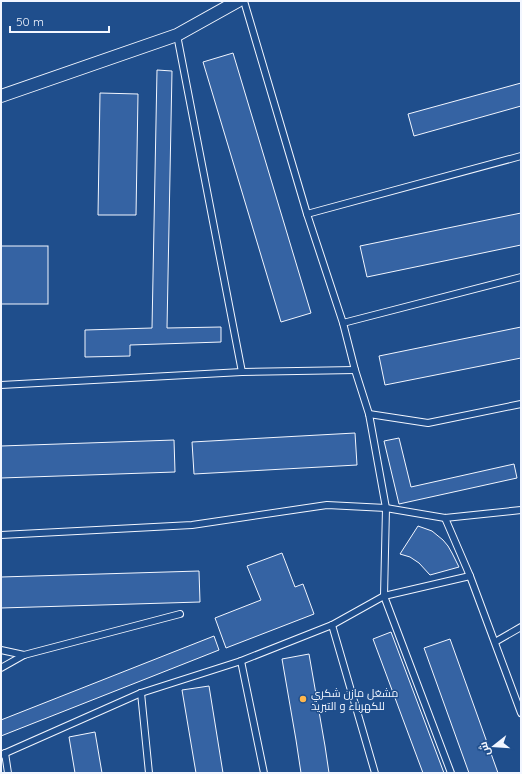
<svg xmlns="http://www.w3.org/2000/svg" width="522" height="774" viewBox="0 0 522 774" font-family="Quicksand,Cairo,sans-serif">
  <rect width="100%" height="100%" fill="#1f4e8c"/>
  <g fill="#3563a3" stroke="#f2f6ff">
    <polygon points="233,53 311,313 281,322 203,62"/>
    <polygon points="157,70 172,71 167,328 221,327 221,342 130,345 130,356 85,357 85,330 152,328"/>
    <polygon points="521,83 521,106 414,136 408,114"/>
    <polygon points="100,93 138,94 136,215 98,215"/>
    <polygon points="521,213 521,245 367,277 360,246"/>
    <rect x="1" y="246" width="47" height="58"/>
    <polygon points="521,327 521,358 385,385 379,356"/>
    <polygon points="355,433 357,465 194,474 192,442"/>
    <polygon points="399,438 411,487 514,464 517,478 399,504 384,441"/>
    <polygon points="174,440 175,472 1,478 1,446"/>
    <polygon points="418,526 432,531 443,540 448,546 452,553 459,567 430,575 419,563 410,557 400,554"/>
    <polygon points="282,553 295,587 303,584 314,614 226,648 215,618 261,600 247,566"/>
    <polygon points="199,571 200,602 1,608 1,577"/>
    <polygon points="391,632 444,773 423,773 373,639"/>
    <polygon points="214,636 219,650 1,736 1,720"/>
    <polygon points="450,639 498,773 469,773 424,648"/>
    <polygon points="309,654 325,746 329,773 301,773 296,740 282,659"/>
    <polygon points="209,686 223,773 196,773 182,690"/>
    <polygon points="95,732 102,773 75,773 69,737"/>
  </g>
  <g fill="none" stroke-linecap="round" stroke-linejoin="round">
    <defs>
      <g id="service">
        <polyline points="244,1 307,214 343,323 355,370 369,414 386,508 384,596 451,773"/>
        <polyline points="177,35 242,372"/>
        <polyline points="307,214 521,156"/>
        <polyline points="343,323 521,277"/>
        <polyline points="1,385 242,372 355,370"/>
        <polyline points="369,414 428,423 521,404"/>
        <polyline points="445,518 470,576 521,713"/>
        <polyline points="1,535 192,525 327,505 386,508 445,518 521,510"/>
        <polyline points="332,625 375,773"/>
        <polyline points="495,642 521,627"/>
        <polyline points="1,650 24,655"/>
        <polyline points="241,661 264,773"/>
        <polyline points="1,668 24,655 180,614"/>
        <polyline points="141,693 149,773"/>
        <polyline points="5,753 8,773"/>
        <polyline points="1,755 141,693 241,661 332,625 384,596 470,576"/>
      </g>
      <polyline id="minor" points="1,96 177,35 238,1"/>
    </defs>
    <use href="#service" stroke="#f2f6ff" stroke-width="8"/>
    <use href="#minor" stroke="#f2f6ff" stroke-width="14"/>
    <use href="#service" stroke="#1f4e8c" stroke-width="6"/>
    <use href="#minor" stroke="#1f4e8c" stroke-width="12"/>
  </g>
  <circle fill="#ffb74d" stroke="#1f4e8c" stroke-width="1.5" cx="303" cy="699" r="4"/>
  <g text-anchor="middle" stroke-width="3" stroke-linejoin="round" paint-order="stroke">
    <g font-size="11" fill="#f2f6ff" stroke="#1f4e8c" text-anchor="start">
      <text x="311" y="697">مشغل مازن شكري<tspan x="311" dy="13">للكهرباء و التبريد</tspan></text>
    </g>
  </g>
  <rect width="522" height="774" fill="none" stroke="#f2f6ff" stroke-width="4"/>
  <g transform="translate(494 746) rotate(253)" stroke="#1f4e8c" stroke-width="3" paint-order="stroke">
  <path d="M0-3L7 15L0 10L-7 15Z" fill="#f2f6ff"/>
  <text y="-6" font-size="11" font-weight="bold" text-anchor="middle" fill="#f2f6ff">ش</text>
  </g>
  <path d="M10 26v6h99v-6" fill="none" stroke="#f2f6ff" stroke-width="2"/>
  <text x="16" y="26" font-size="12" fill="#f2f6ff" stroke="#1f4e8c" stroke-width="3" paint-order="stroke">50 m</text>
</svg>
